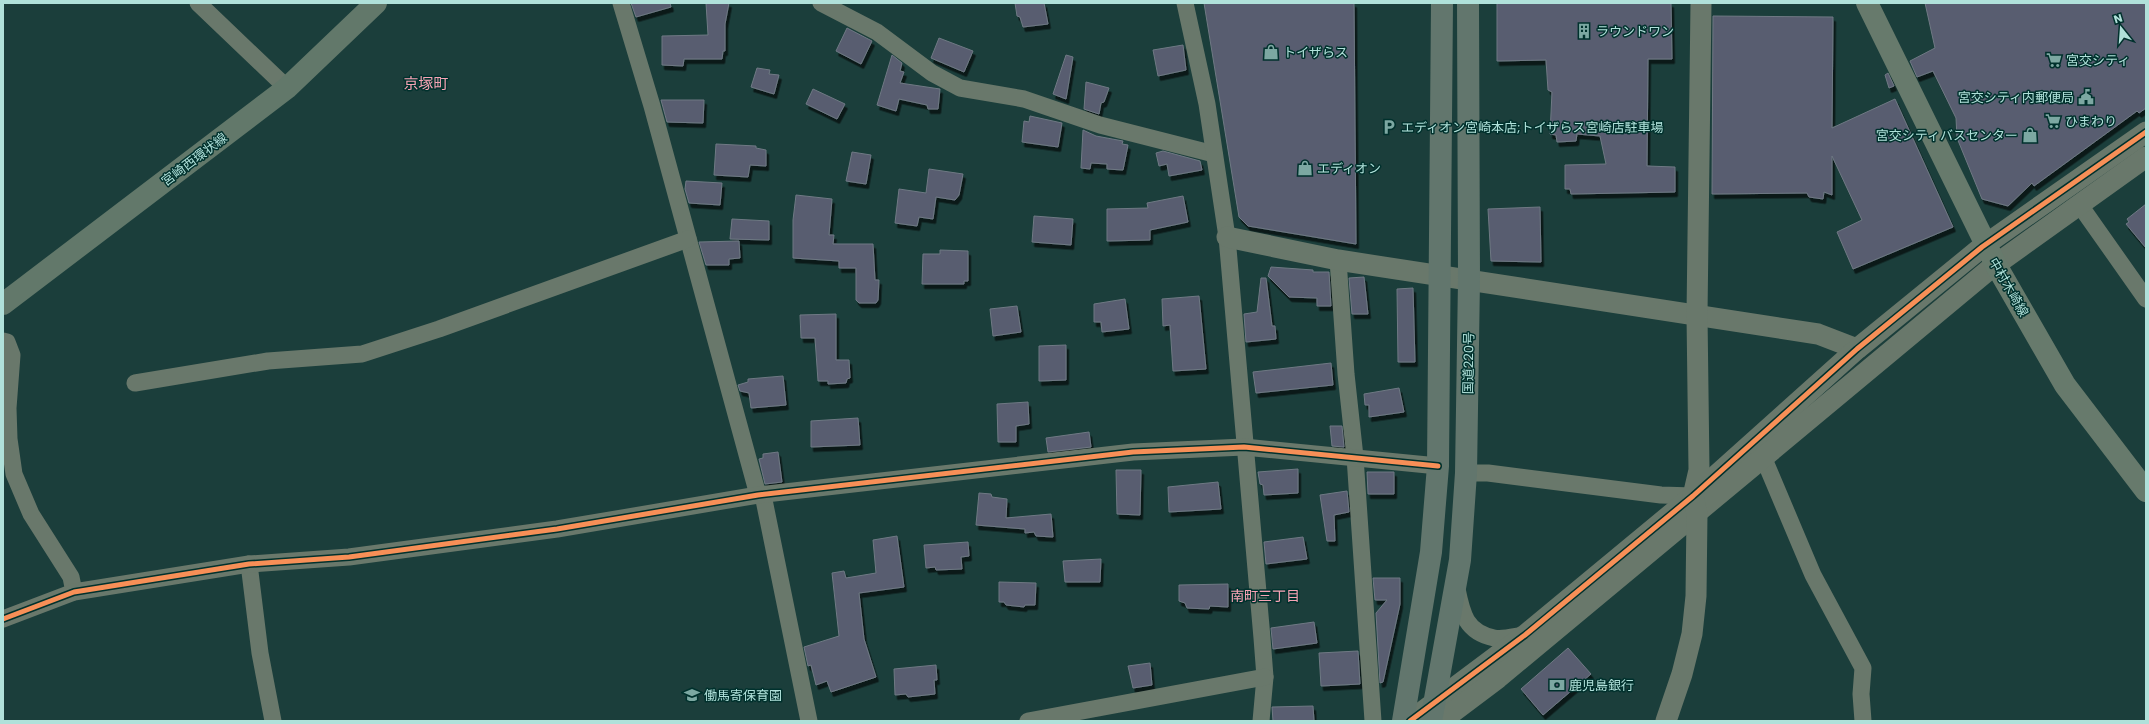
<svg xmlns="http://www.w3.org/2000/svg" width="2149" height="724" viewBox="0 0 2149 724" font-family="Poppins,'Noto Sans JP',sans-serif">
  <defs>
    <filter id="shadow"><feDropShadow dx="2.5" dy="4.5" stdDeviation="0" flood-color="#0009"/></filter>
  </defs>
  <rect width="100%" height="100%" fill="#1b3e3b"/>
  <g fill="#585d6f" stroke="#6f7984" filter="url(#shadow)">
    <polygon points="631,3 670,3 671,7 636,17"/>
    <polygon points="706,3 729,3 725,24 725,51 723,51 722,59 684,59 683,66 662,65 662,36 708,35"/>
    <polygon points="1015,3 1044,3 1048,24 1023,27 1020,17 1017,16"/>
    <polygon points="1204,3 1354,3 1356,244 1248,226 1239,217"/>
    <polygon points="1497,3 1671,3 1672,59 1648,59 1647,166 1675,167 1675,192 1571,194 1570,189 1565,189 1565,165 1606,164 1600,136 1577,134 1576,141 1557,142 1556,135 1550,134 1552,92 1548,90 1546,60 1497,61"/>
    <polygon points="1925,3 2146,3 2146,108 2139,113 2137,111 2034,186 2032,183 2008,206 1982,199 1957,138 1956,118 1933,71 1917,77 1910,61 1935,48"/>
    <polygon points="1713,16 1833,17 1832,128 1895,99 1953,227 1853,269 1837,232 1862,220 1832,156 1832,195 1824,192 1823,199 1809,197 1807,193 1712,194"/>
    <polygon points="847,28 872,41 861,64 836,51"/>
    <polygon points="939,38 973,51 964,72 931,58"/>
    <polygon points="1183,45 1186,70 1158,76 1153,50"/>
    <polygon points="892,55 902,63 900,71 904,72 900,83 940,89 938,109 928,109 927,105 899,99 896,111 877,105"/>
    <polygon points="1066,55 1073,57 1066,99 1053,94"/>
    <polygon points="757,68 770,70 769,74 779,75 774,94 751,87"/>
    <polygon points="1888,73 1894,86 1889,88 1885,75"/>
    <polygon points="1086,82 1109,88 1104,102 1101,103 1099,114 1084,109"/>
    <polygon points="813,89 845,104 837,119 806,104"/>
    <polygon points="661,100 704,100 703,123 667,122"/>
    <polygon points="1030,116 1062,123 1058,147 1022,142 1024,121 1029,122"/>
    <polygon points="1083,130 1096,136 1123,141 1122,144 1128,145 1123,170 1107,169 1107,164 1091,163 1090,169 1081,168"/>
    <polygon points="716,144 756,146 756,148 766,150 766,166 750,165 748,177 714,175"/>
    <polygon points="1163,151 1200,161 1202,170 1169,176 1167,164 1159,166 1156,153"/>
    <polygon points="852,152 871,155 866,184 846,181"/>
    <polygon points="929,169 963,174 959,195 955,200 936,197 933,219 919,217 917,226 895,223 899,189 926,193"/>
    <polygon points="686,181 722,183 720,205 689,203 685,189"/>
    <polygon points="796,195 832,199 829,235 834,235 833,244 873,244 875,280 879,280 878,300 876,303 859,303 856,300 856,268 839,268 839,261 793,258 793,220"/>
    <polygon points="1183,196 1188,222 1150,230 1150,240 1107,241 1107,209 1148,208 1147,203"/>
    <polygon points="2146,204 2146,248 2126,224 2129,222 2127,219"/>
    <polygon points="1540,207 1541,262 1491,261 1488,209"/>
    <polygon points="1034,216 1073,219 1071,245 1032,242"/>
    <polygon points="732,219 769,221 769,240 730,239"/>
    <polygon points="739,241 740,258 729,259 729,265 706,265 699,242"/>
    <polygon points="940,250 968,251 968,281 964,281 964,284 922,284 923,254 940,254"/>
    <polygon points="1271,267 1313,270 1313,272 1329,272 1331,306 1317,306 1317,298 1289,297 1268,276"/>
    <polygon points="1364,277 1368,314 1352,314 1349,278"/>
    <polygon points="1261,278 1266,278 1272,326 1275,326 1276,339 1246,342 1244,314 1257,312"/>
    <polygon points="1413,288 1415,362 1398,362 1397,289"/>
    <polygon points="1199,296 1206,369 1173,371 1170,325 1163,326 1162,299"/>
    <polygon points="1125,299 1129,329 1102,332 1101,322 1094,322 1094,304"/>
    <polygon points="1017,306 1021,332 993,336 990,309"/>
    <polygon points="836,314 836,360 849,360 850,378 847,379 846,383 828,384 828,381 818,381 815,338 801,338 800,315"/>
    <polygon points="1066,345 1066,380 1039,381 1039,346"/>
    <polygon points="1331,363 1333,385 1256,393 1253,372"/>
    <polygon points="783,376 786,405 751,408 749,393 740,391 738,385 748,382 748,379"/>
    <polygon points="1399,388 1404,412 1369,417 1369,405 1365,405 1364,394"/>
    <polygon points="1028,402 1029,424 1016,426 1016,442 998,442 997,404"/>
    <polygon points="858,418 860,445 811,447 811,421"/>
    <polygon points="1330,426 1342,426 1344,447 1332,446"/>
    <polygon points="1089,432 1091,447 1048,452 1046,438"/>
    <polygon points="778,452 782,482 765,484 759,459 763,458 763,454"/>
    <polygon points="1298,469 1298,493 1264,495 1263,485 1260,484 1258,472"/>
    <polygon points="1116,470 1141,470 1140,515 1117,514"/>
    <polygon points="1367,472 1394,472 1394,494 1368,494"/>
    <polygon points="1218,482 1221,509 1169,512 1168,487"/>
    <polygon points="1347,491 1349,512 1334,515 1335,541 1327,541 1320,495"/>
    <polygon points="979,493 991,494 992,497 1007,499 1006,518 1051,514 1053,537 1036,536 1034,532 1025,533 1025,529 976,525"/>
    <polygon points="897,536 904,587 859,593 864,639 876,677 831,692 827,681 816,685 811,665 808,666 804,647 839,636 832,573 844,571 846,578 876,573 873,540"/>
    <polygon points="1303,537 1307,559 1266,564 1264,542"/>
    <polygon points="968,542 969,556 961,557 962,569 936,570 935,567 926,568 924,545"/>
    <polygon points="1101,559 1100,582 1065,582 1063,561"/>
    <polygon points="1373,578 1400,578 1400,604 1383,682 1380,683 1376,613 1387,600 1375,600"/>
    <polygon points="999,582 1036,583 1035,605 1025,605 1024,607 1006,605 1004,602 999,602"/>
    <polygon points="1228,584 1228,607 1210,606 1209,609 1187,608 1185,603 1179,601 1179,585"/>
    <polygon points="1314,622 1317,643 1273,649 1271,628"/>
    <polygon points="1568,648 1591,674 1543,715 1521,689"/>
    <polygon points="1358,651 1360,684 1321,686 1319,653"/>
    <polygon points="1150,663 1152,685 1133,688 1128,666"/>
    <polygon points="936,665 937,680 934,680 935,694 908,697 906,694 895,695 894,669"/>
    <polygon points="1313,706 1314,721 1273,721 1272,707"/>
  </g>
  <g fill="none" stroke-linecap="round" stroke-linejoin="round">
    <g stroke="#69786b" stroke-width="17">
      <polyline points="198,3 287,88"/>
      <polyline points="621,3 652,106 758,495"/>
      <polyline points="821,3 877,32 932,73 960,88 1024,99 1100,125 1214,154"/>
      <polyline points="1185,3 1207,104 1227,237 1262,638 1265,677 1261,721"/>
      <polyline points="2079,204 2146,299"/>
      <polyline points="1338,260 1346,374 1355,457 1373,721"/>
      <polyline points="3,341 7,342 12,355 8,408 9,439 14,474 31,514 71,577 74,592"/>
      <polyline points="135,383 268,361 362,354 439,329 688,239"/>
      <polyline points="1764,459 1813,575 1863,668 1861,694 1863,721"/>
      <polyline points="1466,473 1488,473 1661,495 1693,496"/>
      <polyline points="758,495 763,495 809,721"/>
      <polyline points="249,564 260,653 273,721"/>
      <path d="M1457,589C1462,614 1466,632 1494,638C1503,640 1516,636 1525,635"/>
      <polyline points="3,619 74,592 249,564 349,557 557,529 758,495 1133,452 1244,447 1438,466"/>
      <polyline points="1028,721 1265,677"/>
    </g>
    <g stroke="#69786b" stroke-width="21">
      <polyline points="1227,237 1338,260 1818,334 1857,349"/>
      <polyline points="1410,721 1525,635 1693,496 1857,349 1982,247 2146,132"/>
      <polyline points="1441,721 1498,678 1991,268 2146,157"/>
      <polyline points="1666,721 1682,674 1692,634 1696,596 1697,514 1693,496 1699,470 1697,315 1701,3"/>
    </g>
    <polyline stroke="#677a6c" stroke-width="22" points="1867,3 1996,265 2065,385 2146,491"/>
    <polyline stroke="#62786a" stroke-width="22" points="3,304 287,88 376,3"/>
    <g stroke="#62766d" stroke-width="22">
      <polyline points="1403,721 1431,552 1438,466 1442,3"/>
      <polyline points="1431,721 1460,560 1466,473 1469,280 1468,3"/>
    </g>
    <defs>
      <g id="cycleway">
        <polyline points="3,619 74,592 249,564 349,557 557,529 758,495 1133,452 1244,447 1438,466"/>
        <polyline points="1410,721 1525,635 1693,496 1857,349 1982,247 2146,132"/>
      </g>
    </defs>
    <use href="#cycleway" stroke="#00312d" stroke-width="8"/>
    <use href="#cycleway" stroke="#f78f57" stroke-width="5"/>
  </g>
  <defs>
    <symbol id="building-bare" viewBox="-9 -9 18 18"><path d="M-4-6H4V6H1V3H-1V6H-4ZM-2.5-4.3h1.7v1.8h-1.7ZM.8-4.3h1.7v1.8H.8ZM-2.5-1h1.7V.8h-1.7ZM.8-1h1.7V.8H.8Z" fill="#7ca8a2" stroke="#00312d" stroke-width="2.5" paint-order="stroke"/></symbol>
    <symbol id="shop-bare" viewBox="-9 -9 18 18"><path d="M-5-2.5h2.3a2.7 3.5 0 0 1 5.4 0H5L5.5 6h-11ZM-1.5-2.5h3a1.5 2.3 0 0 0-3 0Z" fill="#7ca8a2" stroke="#00312d" stroke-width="2.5" paint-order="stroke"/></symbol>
    <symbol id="supermarket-bare" viewBox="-9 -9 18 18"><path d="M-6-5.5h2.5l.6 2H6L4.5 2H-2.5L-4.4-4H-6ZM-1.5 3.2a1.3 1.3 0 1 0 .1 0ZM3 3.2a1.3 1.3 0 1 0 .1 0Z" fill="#7ca8a2" stroke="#00312d" stroke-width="2.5" paint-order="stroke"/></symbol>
    <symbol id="civic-bare" viewBox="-9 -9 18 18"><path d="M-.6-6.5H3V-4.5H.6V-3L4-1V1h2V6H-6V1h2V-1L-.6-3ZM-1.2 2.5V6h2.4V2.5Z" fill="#7ca8a2" stroke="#00312d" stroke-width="2.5" paint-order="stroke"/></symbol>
    <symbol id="parking-bare" viewBox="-9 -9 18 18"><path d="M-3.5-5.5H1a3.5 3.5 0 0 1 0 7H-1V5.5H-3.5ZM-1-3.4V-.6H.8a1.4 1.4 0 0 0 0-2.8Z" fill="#7ca8a2" stroke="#00312d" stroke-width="2.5" paint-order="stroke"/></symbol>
    <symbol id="bank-bare" viewBox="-9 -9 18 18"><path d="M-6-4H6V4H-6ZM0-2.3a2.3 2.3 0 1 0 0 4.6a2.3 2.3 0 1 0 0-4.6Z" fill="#7ca8a2" stroke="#00312d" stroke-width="2.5" paint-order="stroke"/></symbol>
    <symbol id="school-bare" viewBox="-9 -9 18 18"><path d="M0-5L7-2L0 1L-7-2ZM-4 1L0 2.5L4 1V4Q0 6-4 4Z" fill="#7ca8a2" stroke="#00312d" stroke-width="2.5" paint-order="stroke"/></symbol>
  </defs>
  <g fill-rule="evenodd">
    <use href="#building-bare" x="1573" y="20" width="22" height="22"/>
    <use href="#shop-bare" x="1260" y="41" width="22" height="22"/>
    <use href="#supermarket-bare" x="2043" y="49" width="22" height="22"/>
    <use href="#civic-bare" x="2075" y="86" width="22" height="22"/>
    <use href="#supermarket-bare" x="2042" y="110" width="22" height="22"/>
    <use href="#parking-bare" x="1378" y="116" width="22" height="22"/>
    <use href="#shop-bare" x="2019" y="124" width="22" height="22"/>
    <use href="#shop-bare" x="1294" y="157" width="22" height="22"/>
    <use href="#bank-bare" x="1546" y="674" width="22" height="22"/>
    <use href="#school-bare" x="681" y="684" width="22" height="22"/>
  </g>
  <g text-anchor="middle" stroke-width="3" stroke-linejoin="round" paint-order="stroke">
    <g font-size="13" fill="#b0e1da" stroke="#00312d" text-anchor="start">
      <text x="1596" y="36">ラウンドワン</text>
      <text x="1283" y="57">トイザらス</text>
      <text x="2066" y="65">宮交シティ</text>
      <text x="2074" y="102" text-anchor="end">宮交シティ内郵便局</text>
      <text x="2065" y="126">ひまわり</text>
      <text x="1401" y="132">エディオン宮崎本店;トイザらス宮崎店駐車場</text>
      <text x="2018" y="140" text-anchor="end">宮交シティバスセンター</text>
      <text x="1317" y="173">エディオン</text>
      <text x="1569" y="690">鹿児島銀行</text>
      <text x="704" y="700">働馬寄保育園</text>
    </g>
    <g font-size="13" fill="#b0e1da" stroke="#00312d">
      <text transform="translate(194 159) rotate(-37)" y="5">宮崎西環状線</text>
      <text transform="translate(2009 287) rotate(60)" y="5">中村木崎線</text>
      <text transform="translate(1468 363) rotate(-89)" y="5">国道220号</text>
    </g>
    <g font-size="14" fill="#f7a4b5" stroke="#00312d">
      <text x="1265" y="601">南町三丁目</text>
    </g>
    <g font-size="15" fill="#f7a4b5" stroke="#00312d">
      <text x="426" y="89">京塚町</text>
    </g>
  </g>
  <rect width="2149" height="724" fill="none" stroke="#b0e1da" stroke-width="8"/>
  <g transform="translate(2121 28) rotate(343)" stroke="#00312d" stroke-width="3" paint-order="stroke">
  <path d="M0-3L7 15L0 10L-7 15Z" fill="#b0e1da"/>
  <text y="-6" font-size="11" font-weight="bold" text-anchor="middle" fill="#b0e1da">N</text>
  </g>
</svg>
